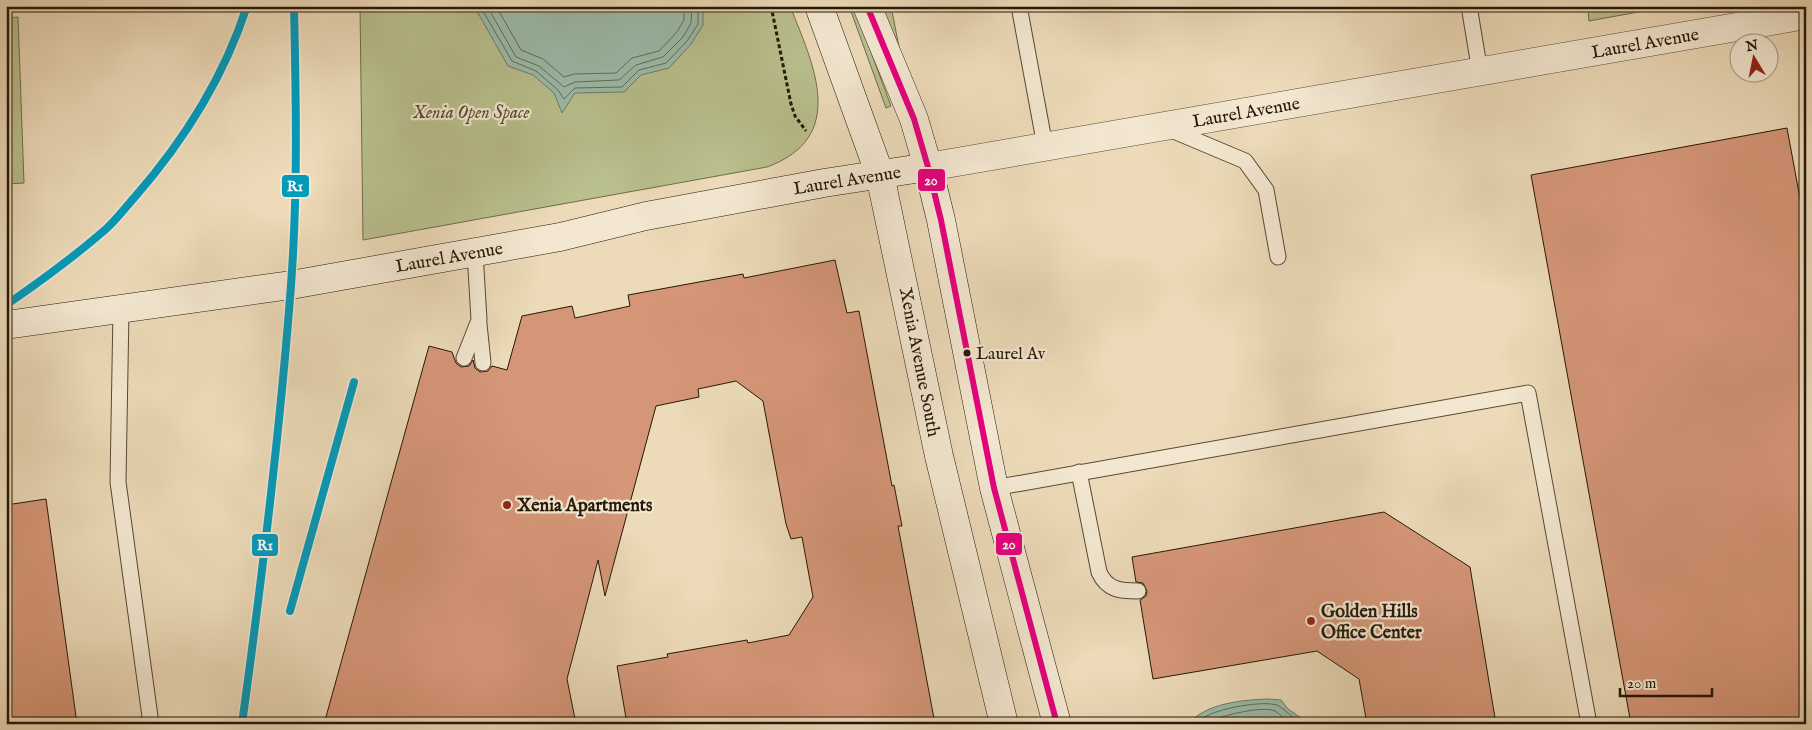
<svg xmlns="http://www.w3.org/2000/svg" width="1812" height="730" viewBox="0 0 1812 730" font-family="'IM FELL English',serif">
  <rect width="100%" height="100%" fill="#ecdab8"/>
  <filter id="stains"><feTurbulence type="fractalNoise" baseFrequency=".004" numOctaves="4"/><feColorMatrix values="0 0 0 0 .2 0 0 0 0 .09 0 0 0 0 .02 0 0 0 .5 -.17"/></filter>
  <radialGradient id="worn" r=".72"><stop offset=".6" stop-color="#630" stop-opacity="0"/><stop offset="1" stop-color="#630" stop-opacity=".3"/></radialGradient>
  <g fill="#b9bf8d" stroke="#6f6c4a">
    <path d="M360,6H790C813,64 849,137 767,167L363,240Z"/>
    <polygon points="849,6 854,6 891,106 886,108"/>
    <polygon points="878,6 891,6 899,47"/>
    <polygon points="1617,6 1671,6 1589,21 1588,11"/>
    <polygon points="18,17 24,183 6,184 6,18"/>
  </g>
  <g fill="#9abba9" stroke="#6b7a69">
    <polygon points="474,6 703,6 703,25 691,44 669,68 641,75 624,92 575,93 562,113 554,93 533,75 508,66"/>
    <path d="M1268,699L1281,700L1288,709L1310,724H1189C1205,703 1243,700 1268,699Z"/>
  </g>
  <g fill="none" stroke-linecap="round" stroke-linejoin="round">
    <g stroke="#606a58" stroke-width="1">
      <polyline points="480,6 512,61 536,71 558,90 564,99 575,88 622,87 639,70 666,63 687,41 698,24 698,6"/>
      <polyline points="487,6 516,57 539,66 564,87 575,82 619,80 636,65 663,57 683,37 691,23 692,6"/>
      <polyline points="496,6 521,50 543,59 564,77 574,74 616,73 632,58 659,51 677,32 684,20 684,6"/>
      <path d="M1195,724C1205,710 1260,700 1277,705C1281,706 1295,720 1301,724"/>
      <path d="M1204,724C1215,717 1262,705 1275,711C1279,713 1285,720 1290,724"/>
      <polyline points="1227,724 1267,718 1277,724"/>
    </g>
  </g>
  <g fill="#d59678" stroke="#251808">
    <polygon points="1787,128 1806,231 1806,724 1631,724 1531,175"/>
    <polygon points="835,260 847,313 859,311 892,486 894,485 902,526 898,526 935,724 627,724 617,666 668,657 667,654 747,640 748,643 789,635 813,597 802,537 791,539 786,524 763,401 736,381 698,389 699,397 656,406 605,596 598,560 567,679 576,724 324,724 429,346 452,352 456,363 461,367 469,366 473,360 475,368 480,372 488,371 492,366 507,370 522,316 572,306 575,318 630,306 628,295 743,274 744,278"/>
    <polygon points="46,499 77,724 6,724 6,505"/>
    <polygon points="1384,512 1470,567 1496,724 1367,724 1359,679 1317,651 1153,679 1140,600 1146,596 1147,591 1143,583 1136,582 1132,557"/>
  </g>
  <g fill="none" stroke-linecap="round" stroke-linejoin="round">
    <defs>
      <g id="lane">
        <polyline points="1019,6 1045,146"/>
        <polyline points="1469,6 1480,72"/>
        <polyline points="1169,129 1245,161 1266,190 1278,257"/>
        <polyline points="121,310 118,482 151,724"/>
        <polyline points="479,324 483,363"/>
        <polyline points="464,358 479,320 475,252"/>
        <path d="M1079,472L1099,572C1107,590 1120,591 1138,591"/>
        <polyline points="994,488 1528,393 1589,724"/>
      </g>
      <polyline id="street" points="928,167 1806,15"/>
      <g id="secondary">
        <polyline points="819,6 880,175 939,456 1004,724"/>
        <polyline points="867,6 914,119 928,167 941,220 994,488 1057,724"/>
        <polyline points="6,325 291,285 560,237 646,216 824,183 928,167"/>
      </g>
    </defs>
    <use href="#lane" stroke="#574834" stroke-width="17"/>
    <use href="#street" stroke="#574834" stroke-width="29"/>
    <use href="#secondary" stroke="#251808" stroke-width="29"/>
    <polyline stroke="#251808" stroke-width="3" stroke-dasharray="4 2.5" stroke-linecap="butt" points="771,6 791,104 795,116 806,131"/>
    <use href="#lane" stroke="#f3e7d1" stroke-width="15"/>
    <use href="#street" stroke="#f3e7d1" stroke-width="28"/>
    <use href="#secondary" stroke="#f3e7d1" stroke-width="28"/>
    <defs>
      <polyline id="bus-1" points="867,6 914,119 928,167 941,220 994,488 1057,724"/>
    </defs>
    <use href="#bus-1" stroke="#f3e7d1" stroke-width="10"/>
    <use href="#bus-1" stroke="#e5007d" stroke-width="6"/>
    <defs>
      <g id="rail-1">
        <path d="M6,305C41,281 75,256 106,229C116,220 125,208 134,198C183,142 224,77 247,6"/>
        <polyline points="290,611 354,382"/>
        <path d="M242,724C262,578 280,432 291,285C298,192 296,99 294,6"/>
      </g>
    </defs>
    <use href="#rail-1" stroke="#f3e7d1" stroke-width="11"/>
    <use href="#rail-1" stroke="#049aba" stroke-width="8"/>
  </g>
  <circle fill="#251808" stroke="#f3e7d1" stroke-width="2" cx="967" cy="353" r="4.5"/>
  <g fill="#8f2418" stroke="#f3e7d1" stroke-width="2">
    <circle cx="507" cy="505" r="5"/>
    <circle cx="1311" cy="621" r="5"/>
  </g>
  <g text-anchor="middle" stroke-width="4.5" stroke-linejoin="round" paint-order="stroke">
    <g font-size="17" fill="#251808" stroke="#f3e7d1" text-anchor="start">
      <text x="976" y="359">Laurel Av</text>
    </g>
    <g font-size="18" fill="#251808" stroke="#f3e7d1">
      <text transform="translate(1645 43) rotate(-10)" y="6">Laurel Avenue</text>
      <text transform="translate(1246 112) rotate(-10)" y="6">Laurel Avenue</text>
      <text transform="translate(847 180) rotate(-9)" y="6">Laurel Avenue</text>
      <text transform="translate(449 257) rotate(-10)" y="6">Laurel Avenue</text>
      <text transform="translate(920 362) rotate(79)" y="6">Xenia Avenue South</text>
    </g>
    <g font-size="18" font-style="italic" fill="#514a30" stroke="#f3e7d1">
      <text x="471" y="118">Xenia Open Space</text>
    </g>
    <g font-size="18" font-weight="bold" fill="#251808" stroke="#f3e7d1" text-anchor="start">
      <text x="517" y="511">Xenia Apartments</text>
      <text x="1321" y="617">Golden Hills<tspan x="1321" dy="21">Office Center</tspan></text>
    </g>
  </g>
  <g stroke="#f3e7d1" stroke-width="2">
    <rect x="917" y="168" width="29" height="24" rx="5" fill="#e5007d"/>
    <rect x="281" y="174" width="29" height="24" rx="5" fill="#049aba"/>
    <rect x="995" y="532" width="28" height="24" rx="5" fill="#e5007d"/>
    <rect x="251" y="533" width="28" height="24" rx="5" fill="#049aba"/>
  </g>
  <g font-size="14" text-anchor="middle" font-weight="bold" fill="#fff">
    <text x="931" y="185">20</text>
    <text x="295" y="191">R1</text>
    <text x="1009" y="549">20</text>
    <text x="265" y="550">R1</text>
  </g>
  <rect width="1812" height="730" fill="none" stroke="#ecdab8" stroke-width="25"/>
  <rect x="8" y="8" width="1797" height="715" fill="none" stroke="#251808" stroke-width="2.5"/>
  <rect x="12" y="12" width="1787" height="705" fill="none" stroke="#251808"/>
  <g transform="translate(1754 58) rotate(350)"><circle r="24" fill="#f3e7d1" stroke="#a19481"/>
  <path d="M0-4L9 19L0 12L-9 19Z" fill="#8f2418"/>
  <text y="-8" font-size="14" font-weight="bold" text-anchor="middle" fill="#251808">N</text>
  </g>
  <path d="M1620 688v8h92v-8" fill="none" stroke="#251808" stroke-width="2.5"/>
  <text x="1627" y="688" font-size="15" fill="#251808" stroke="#f3e7d1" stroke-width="4" paint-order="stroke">20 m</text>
  <rect width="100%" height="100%" filter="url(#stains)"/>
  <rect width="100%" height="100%" fill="url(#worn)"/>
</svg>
